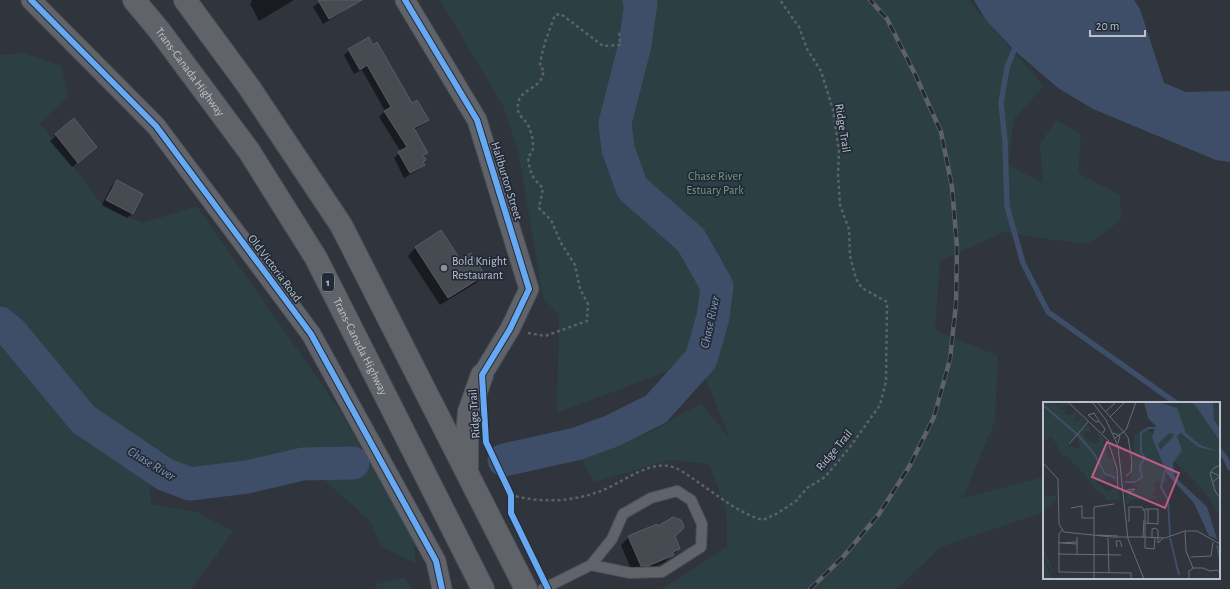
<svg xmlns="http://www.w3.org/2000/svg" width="1230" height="589" viewBox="0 0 1230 589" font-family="'Alegreya Sans',sans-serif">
  <rect width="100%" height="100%" fill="#2f343d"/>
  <g fill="#2c3f43">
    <polygon points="440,0 969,0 985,20 974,0 1134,0 1140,9 1164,83 1186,92 1230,91 1230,162 1216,160 1093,109 1058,88 1014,50 990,25 1044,86 1014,119 1008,165 1043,183 1040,144 1056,120 1081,134 1078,173 1120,195 1121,220 1089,244 1054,240 1004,232 940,261 935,330 998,356 995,421 963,498 1044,477 1044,512 941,547 897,589 662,589 727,547 726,510 709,464 669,460 594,482 580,456 649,433 701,403 730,439 698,360 557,413 559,315 543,298 518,151 503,106"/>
    <polygon points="22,53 61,65 68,96 40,123 104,207 143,223 197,206 339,409 414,541 416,564 381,546 370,521 314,471 204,482 149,477 151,504 197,512 233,531 212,562 191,589 0,589 0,55"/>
    <polygon points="405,577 412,589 375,589 377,584"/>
  </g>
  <polygon fill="#3e4e68" points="974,0 1134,0 1140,9 1164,83 1186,92 1230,91 1230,162 1216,160 1093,109 1058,88 1014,50 986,20"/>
  <g fill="#0007">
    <polygon points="251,0 294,0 259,21 250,4 252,2"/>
    <polygon points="322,0 345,0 349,7 343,12 323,24 313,7"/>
    <polygon points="368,39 411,104 428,120 422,125 414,130 426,153 423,156 422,162 423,164 418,170 404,178 394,158 401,152 379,117 385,111 362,70 354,74 344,55 349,50"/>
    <polygon points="74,120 91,152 72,167 50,141"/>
    <polygon points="117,181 133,213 127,218 102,205 111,187"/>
    <polygon points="416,247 460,261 484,275 476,283 440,305 408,256"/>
    <polygon points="658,527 681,530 674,537 679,549 665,562 639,574 633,574 621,545 629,537"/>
  </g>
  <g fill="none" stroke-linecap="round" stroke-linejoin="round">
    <g stroke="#3e4e68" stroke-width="5.5">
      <polyline points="1014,50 1007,68 1001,103 1005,141 1007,206 1023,263 1048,312 1176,403"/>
      <polyline points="1219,450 1226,459 1230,468"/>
    </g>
    <g stroke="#3e4e68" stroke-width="33">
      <polyline points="0,323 12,333 83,419 164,474 190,484 247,477 303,464 353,463"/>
      <polyline points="504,460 576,444 612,431 656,409 701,359 713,317 717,286 691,240 632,188 618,149 615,123 635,45 641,3 639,0"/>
    </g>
  </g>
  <g fill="#464b52" stroke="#585c64">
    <polygon points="318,0 362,0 329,19"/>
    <polygon points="369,37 373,45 377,42 412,103 417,100 429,120 414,128 428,153 423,155 426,160 423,162 425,165 410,173 398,152 407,147 384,111 391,107 367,65 360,70 348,49"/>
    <polygon points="74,118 97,147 78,163 55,134"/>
    <polygon points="117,180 143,194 133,214 106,200"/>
    <polygon points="441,230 460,259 471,253 485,275 448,298 415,247"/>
    <polygon points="673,517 681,520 684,526 682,530 675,536 680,549 673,552 674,555 648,566 641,566 628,536 657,524 658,526"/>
  </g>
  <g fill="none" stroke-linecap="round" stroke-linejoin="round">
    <defs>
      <polyline id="service" points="543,589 591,565 612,539 623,514 651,498 677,491 691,500 702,524 701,547 662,572 630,573 591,565"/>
      <g id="minor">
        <polyline points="31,0 156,126 311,334 436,561 442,589"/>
        <polyline points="405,0 477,120 529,289 510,329 482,375"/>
      </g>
      <g id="trunk">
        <path id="s1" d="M134,0L159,30L249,151L316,258L483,589"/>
        <polyline points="185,0 249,87 341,225 526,589"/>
        <polyline points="467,468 467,437 469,412 482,375"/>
      </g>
    </defs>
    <use href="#service" stroke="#4c4f56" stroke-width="12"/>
    <use href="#minor" stroke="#4c4f56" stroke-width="21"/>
    <use href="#trunk" stroke="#4c5159" stroke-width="24"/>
    <g stroke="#5d6267" stroke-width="2.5" stroke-dasharray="3 3" stroke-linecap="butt">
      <path d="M528,333L545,336L587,321L588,304L580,289L575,265L561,243L551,220L539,208L543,188C531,177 530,172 528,157C529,155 531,154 532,152C535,145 531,128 526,122C523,118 518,115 518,109C516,92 532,91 540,81C542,78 543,74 544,70L540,67L541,58L545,42L555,15L561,14L603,46L620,45L619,32"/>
      <path d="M488,445L511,495C539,503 571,502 598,492C619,485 646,462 668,466C678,467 687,475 695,480C717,495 738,513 763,520L778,513L796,501L807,488L825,477L850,447L880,405L886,381L887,302L862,288L856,279L850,256L849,229L840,205L838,174L839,151L833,110L821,71L807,49L799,27L780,0"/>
    </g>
    <use href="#service" stroke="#60636a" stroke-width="10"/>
    <use href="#minor" stroke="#60636a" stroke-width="19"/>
    <use href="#trunk" stroke="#606468" stroke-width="22"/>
    <defs>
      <polyline id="rail" points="810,589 843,557 879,514 909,467 934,417 950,359 956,304 957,247 952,187 941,132 915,74 887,19 870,0"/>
    </defs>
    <use href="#rail" stroke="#5e6268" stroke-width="4.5"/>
    <use href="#rail" stroke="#222a38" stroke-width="3" stroke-dasharray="9" stroke-linecap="butt"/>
    <defs>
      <g id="cycleway">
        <polyline points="31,0 156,126 311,334 436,561 442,589"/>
        <polyline points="405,0 477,120 529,289 510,329 482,375 486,442 511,495 511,513 548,589"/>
      </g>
    </defs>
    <use href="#cycleway" stroke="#222a38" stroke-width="8"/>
    <use href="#cycleway" stroke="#66a8f1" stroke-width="6"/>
  </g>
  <circle fill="#8a909a" stroke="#222a38" stroke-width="1.5" cx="444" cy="268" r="4"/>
  <g text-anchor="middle" stroke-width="3.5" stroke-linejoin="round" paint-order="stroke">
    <rect fill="#222a38" stroke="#8d94a0" stroke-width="1" x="322" y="273" width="12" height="18" rx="3"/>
    <g font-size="11" font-weight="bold" fill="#bbc1cc">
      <text x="328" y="286">1</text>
    </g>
    <g font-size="12" fill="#bbc1cc" stroke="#222a38">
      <text dy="4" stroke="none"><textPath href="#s1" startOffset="91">Trans-Canada Highway</textPath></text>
      <text transform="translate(843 128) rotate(81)" y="4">Ridge Trail</text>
      <text transform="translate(507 181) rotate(73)" y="4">Haliburton Street</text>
      <text transform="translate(275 268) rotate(53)" y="4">Old Victoria Road</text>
      <text dy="4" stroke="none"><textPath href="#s1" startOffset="415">Trans-Canada Highway</textPath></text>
      <text transform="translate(474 414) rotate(-94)" y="4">Ridge Trail</text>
      <text transform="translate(834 450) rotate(-50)" y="4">Ridge Trail</text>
    </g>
    <g font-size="12" fill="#739c7d" stroke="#222a38">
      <text x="715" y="180">Chase River<tspan x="715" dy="14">Estuary Park</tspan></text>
    </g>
    <g font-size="12" fill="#bbc1cc" stroke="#222a38" text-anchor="start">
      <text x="452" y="265">Bold Knight<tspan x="452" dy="14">Restaurant</tspan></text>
    </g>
    <g font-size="13" font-style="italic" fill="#8397b2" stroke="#222a38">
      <text transform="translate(709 322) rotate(-78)" y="5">Chase River</text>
      <text transform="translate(152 463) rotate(31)" y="5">Chase River</text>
    </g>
  </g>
  <g transform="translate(1043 402)">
    <rect width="177" height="177" fill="#2f343d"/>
    <path d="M0,0L16,3L23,0L27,3L16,6L23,9L22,13L31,12V8L34,11L31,20L36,19L38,15L41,18L36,23L38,24L42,18L44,20L25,42L27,45L29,43L31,46L38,47L34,34L45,22L49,31L41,29V35L52,42L56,39L54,29L62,37L60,42L66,45L63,48L65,55L70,57L74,84L70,76L61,72L64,77L55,79L54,83L65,84L66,87L61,84L60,86L66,90L73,84L76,88V98H63L62,94L52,88L41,72L22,53H19L9,35L0,39V44ZM101,0H177V114L162,90L131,59L130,66L131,74L164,105L174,137L166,134L151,101L124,71L119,75L121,77L123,73L125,81L113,79L111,83L114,86L109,93L117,96L87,98L84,105L83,91L94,88V85L87,81L96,82V79L86,78L91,59V34L87,30L91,33L100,26L101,29L106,27L109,33L113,29V24L105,16ZM0,93L14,94L13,98L0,110ZM0,143L3,150L13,177L0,154ZM0,158L9,175L10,177H0Z" fill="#2c3f43"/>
    <path d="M101,0H115L134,6L143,31L157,43L177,50L155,45L138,31L134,34L139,48L130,61L131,74L164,105L174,137L166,134L151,101L124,72L109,35L113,24L105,16ZM126,31L131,32L129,36L117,48L115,42ZM147,0H170L171,18L177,26V39L152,3Z" fill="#3e4e68" fill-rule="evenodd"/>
    <path fill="none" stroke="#3e4e68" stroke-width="2" d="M0,3L36,34L52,53L62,72L73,76M122,68L118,85L125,98L127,134M82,80H92L99,75L97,64L102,55L98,50V31L105,26H112M127,136L136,173M174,143L177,157"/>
    <path fill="none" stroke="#676c76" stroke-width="1" d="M25,0L66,39M49,0L63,18L75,44L85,137L101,177M54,0L85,35L89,59L88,70L83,74M62,10L73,0M67,15L82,0M56,19L53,20L45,13L51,11L56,19L62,27L60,31M70,31L77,34L75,41M72,36L83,28L93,0M65,39L74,67L75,87M26,42L45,20M0,61L15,77L16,122L21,130L69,135H101M177,63L171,66L167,71L172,89L177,96M168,70L177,74L170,80M80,88L89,90L92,87L84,88M28,106L39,104V116H51M86,120V105H99L101,109M102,121L115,122V107H102V146L111,147L112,136M105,121V107M19,128L16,132V170L88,171V177M142,129L143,149L150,166M54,133L75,134M34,135V152M100,135L122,136L142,129H154L177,142M100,135L101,118M65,136L66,171M109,136V127L112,126L115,128V141L120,136M15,141L34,140M19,141L34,142M74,145L73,139H77L79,145M15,152L78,153M148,155L168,154L170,140M51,177V105L71,102M146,177V169L150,166H160L167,169L174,168L177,171"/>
    <path fill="#bf5c88" fill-opacity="0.15" stroke="#bf5c88" stroke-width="2" d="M64,40L136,71L122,106L49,75Z"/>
    <rect width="177" height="177" fill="none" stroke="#bbc1cc" stroke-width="2"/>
  </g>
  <path d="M1090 30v6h55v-6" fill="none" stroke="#bbc1cc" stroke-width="2"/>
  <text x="1096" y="30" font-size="12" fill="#bbc1cc" stroke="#222a38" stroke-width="3" paint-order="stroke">20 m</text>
</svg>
